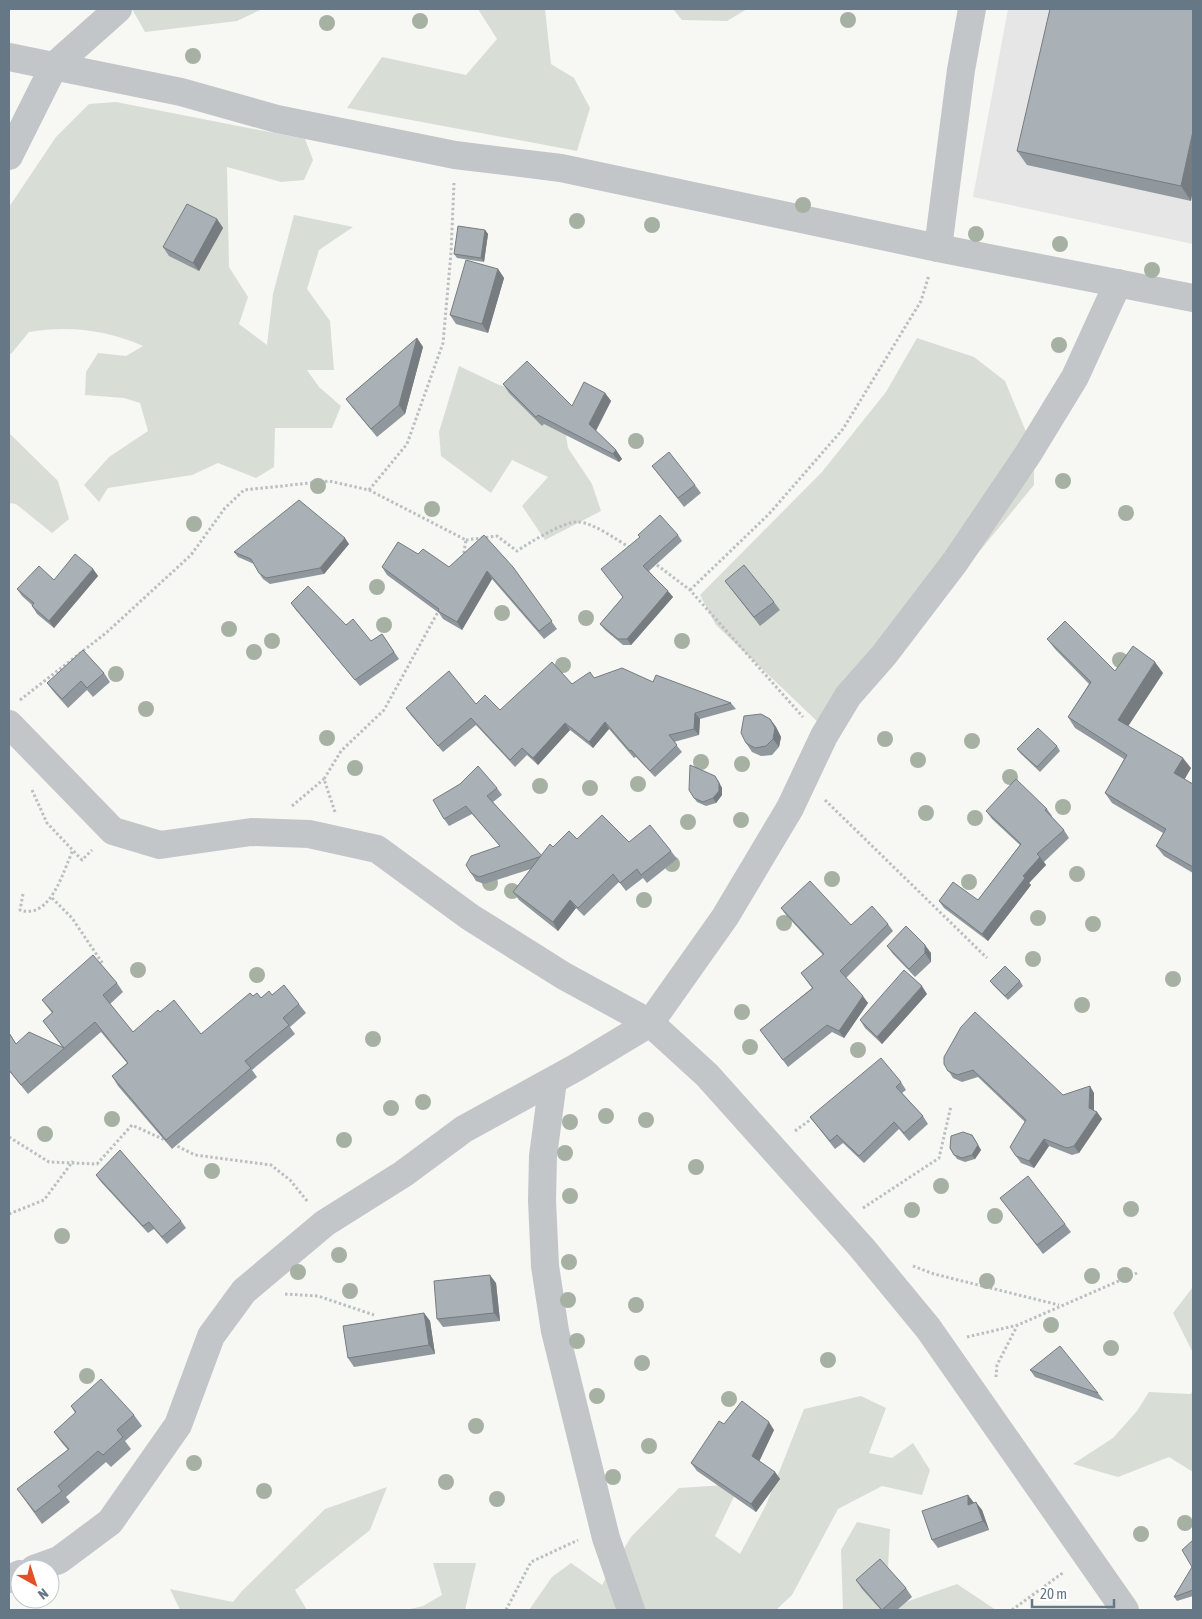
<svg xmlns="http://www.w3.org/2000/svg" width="1202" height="1619" viewBox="0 0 1202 1619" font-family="'Asap Condensed',sans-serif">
  <rect width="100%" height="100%" fill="#f7f7f4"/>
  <polygon fill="#e5e6e5" points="1008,9 1193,9 1193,244 973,197"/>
  <g fill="#d8ded5">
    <polygon points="132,9 262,9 237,21 145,32"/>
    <polygon points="478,9 545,9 551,64 574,78 590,108 577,151 347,108 382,57 466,75 497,39"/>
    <polygon points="673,9 747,9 727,21 682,20"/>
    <path d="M116,102L305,139L313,160L304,180L281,182L227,167L229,267L248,297L239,324L267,345L273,294L294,215L353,227L319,250L307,289L330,321L334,370H307L319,387L341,406L332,428H275L274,467L256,478L218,463L192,475L108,488L99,502L84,485L109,457L148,431L140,403L124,398L85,395L86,372L98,353L126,356L143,346C108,330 67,325 29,332L11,354L9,353V207L56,137L89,104Z"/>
    <polygon points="917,338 974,357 1005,381 1034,451 1034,485 885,666 822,726 716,625 700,595 822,472 886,392"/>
    <polygon points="459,366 499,385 560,399 568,448 592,484 601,511 545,540 522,506 548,477 512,460 491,493 441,456 439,432"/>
    <polygon points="9,433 58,481 69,519 52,533 16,504 9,503"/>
    <polygon points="1193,1287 1193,1353 1173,1313"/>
    <polygon points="1149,1392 1190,1394 1193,1392 1193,1472 1169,1457 1118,1477 1073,1464 1113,1438 1137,1411"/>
    <polygon points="861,1396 886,1408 869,1453 892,1458 913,1443 930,1470 922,1495 882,1486 838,1509 792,1595 776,1610 529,1610 552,1577 571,1563 602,1585 631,1537 679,1488 740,1484 715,1536 740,1554 766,1505 804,1409"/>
    <polygon points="387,1487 370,1530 295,1590 307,1610 180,1610 170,1589 233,1602 242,1591 325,1509"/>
    <polygon points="857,1522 890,1529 886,1609 957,1584 996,1610 843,1610 841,1550"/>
    <polygon points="433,1563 476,1563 465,1610 406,1610 423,1606 442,1595"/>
  </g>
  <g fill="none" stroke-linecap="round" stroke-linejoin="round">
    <g stroke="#bcbfc1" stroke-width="3" stroke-dasharray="2.5 2.5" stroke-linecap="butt">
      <polyline points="369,490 407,444 443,343 451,253 454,183"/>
      <path d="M466,540L497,536L517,551C529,543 564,521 578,522C595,523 616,540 631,548"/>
      <polyline points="653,562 690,590 803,717"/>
      <polyline points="690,590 769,514 843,429 921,301 929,275"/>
      <polyline points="20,700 106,633 191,555 225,508 244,490 329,481 369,490 466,540 463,557"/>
      <polyline points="32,790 47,823 82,860 92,850"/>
      <polyline points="825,800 987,958"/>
      <polyline points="292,806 324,779"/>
      <polyline points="335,812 324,779 341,751 384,710 439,610"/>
      <path d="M23,894L20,910C51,920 63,871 73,850"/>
      <polyline points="52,898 72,918 103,964"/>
      <polyline points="795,1131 814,1117"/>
      <polyline points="9,1137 49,1162 97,1164 132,1125 167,1141"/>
      <polyline points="173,1144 195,1155 271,1165 290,1180 308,1202"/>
      <polyline points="863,1208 939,1158 951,1106"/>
      <polyline points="9,1214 44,1200 73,1161"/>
      <polyline points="913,1266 934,1274 1059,1305"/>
      <polyline points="285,1294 318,1296 374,1315"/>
      <polyline points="967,1337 1018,1325 1137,1273"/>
      <polyline points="996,1377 997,1365 1017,1326"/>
      <polyline points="506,1610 531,1562 578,1540"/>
      <polyline points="1012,1610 1064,1572"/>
    </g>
    <g stroke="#c2c6c9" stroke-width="28">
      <polyline points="9,156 54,66 118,9"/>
      <polyline points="938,248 961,70 972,9"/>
      <polyline points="9,724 113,831 160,845 251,832 309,834 377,849 470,917 564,976 650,1023 707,1075 862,1248 928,1328 1125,1610"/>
      <polyline points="553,1081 543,1156 542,1200 545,1266 555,1331 606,1538 631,1610"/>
      <polyline points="34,1569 59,1560 110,1522 178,1425 211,1336 244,1291 325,1223 403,1174 464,1129 577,1067 650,1023 725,917 790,808 824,736 848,696 884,655 955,562 1028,454 1075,377 1118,283"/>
      <polyline points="9,1579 20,1574"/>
    </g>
    <polyline stroke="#c2c6c9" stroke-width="28" points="9,57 181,92 277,119 455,155 561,168 938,248 1193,298"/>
  </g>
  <g fill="#a7b1a3">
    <circle cx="848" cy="20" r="8"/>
    <circle cx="420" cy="21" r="8"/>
    <circle cx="327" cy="23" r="8"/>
    <circle cx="193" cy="56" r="8"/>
    <circle cx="803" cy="205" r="8"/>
    <circle cx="577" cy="221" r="8"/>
    <circle cx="652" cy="225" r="8"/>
    <circle cx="976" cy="234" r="8"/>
    <circle cx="1060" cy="244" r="8"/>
    <circle cx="1152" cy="270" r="8"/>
    <circle cx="1059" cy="345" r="8"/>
    <circle cx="636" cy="441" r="8"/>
    <circle cx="1063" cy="481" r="8"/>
    <circle cx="318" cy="486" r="8"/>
    <circle cx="432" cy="509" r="8"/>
    <circle cx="1126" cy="513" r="8"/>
    <circle cx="194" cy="524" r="8"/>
    <circle cx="377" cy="587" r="8"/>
    <circle cx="502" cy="613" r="8"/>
    <circle cx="586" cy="618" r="8"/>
    <circle cx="384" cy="625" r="8"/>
    <circle cx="229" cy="629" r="8"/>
    <circle cx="272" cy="641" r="8"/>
    <circle cx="682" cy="641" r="8"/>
    <circle cx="254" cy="652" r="8"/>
    <circle cx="1120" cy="660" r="8"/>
    <circle cx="563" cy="665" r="8"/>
    <circle cx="116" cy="674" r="8"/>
    <circle cx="146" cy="709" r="8"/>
    <circle cx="327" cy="738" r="8"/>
    <circle cx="885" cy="739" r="8"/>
    <circle cx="972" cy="741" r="8"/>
    <circle cx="918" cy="760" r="8"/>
    <circle cx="701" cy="762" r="8"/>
    <circle cx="742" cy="764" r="8"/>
    <circle cx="355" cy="768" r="8"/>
    <circle cx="1010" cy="777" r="8"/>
    <circle cx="638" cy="784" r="8"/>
    <circle cx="540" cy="786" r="8"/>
    <circle cx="590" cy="788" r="8"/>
    <circle cx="1063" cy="807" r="8"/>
    <circle cx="926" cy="813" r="8"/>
    <circle cx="975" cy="818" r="8"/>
    <circle cx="741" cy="820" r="8"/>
    <circle cx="688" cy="822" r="8"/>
    <circle cx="672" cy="864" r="8"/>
    <circle cx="1077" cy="874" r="8"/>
    <circle cx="832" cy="879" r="8"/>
    <circle cx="969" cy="882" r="8"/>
    <circle cx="490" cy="883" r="8"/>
    <circle cx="512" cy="891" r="8"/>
    <circle cx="644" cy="900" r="8"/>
    <circle cx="1038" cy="918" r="8"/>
    <circle cx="784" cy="923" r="8"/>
    <circle cx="1093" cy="924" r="8"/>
    <circle cx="1033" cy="959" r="8"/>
    <circle cx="138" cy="970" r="8"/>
    <circle cx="257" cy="975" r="8"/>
    <circle cx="1173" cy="979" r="8"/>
    <circle cx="1082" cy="1005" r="8"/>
    <circle cx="742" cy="1012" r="8"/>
    <circle cx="373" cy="1039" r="8"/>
    <circle cx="750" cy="1047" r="8"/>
    <circle cx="858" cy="1050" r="8"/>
    <circle cx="423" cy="1102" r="8"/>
    <circle cx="391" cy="1108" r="8"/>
    <circle cx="606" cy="1116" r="8"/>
    <circle cx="112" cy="1119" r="8"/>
    <circle cx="646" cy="1120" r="8"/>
    <circle cx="570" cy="1122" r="8"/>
    <circle cx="45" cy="1134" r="8"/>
    <circle cx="344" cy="1140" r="8"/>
    <circle cx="565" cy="1153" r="8"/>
    <circle cx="696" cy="1167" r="8"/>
    <circle cx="212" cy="1171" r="8"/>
    <circle cx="941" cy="1186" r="8"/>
    <circle cx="570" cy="1196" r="8"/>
    <circle cx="1131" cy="1209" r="8"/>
    <circle cx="912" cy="1210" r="8"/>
    <circle cx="995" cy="1216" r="8"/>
    <circle cx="62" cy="1236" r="8"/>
    <circle cx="339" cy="1255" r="8"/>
    <circle cx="569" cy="1262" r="8"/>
    <circle cx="298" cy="1272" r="8"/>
    <circle cx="1125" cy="1275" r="8"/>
    <circle cx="1092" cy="1276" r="8"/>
    <circle cx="987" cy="1281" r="8"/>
    <circle cx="350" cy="1291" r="8"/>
    <circle cx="568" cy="1300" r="8"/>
    <circle cx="636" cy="1305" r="8"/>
    <circle cx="1051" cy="1325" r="8"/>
    <circle cx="577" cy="1341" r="8"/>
    <circle cx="1111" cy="1348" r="8"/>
    <circle cx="828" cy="1360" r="8"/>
    <circle cx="642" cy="1363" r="8"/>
    <circle cx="87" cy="1376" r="8"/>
    <circle cx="597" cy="1396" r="8"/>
    <circle cx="729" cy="1399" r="8"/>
    <circle cx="476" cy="1426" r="8"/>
    <circle cx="649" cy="1446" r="8"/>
    <circle cx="194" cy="1463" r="8"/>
    <circle cx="613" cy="1477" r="8"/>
    <circle cx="446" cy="1482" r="8"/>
    <circle cx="264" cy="1491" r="8"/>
    <circle cx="497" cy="1499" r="8"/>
    <circle cx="1185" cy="1523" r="8"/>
    <circle cx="1141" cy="1534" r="8"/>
  </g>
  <g fill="#91989d">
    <polygon points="1193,9 1191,201 1027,165 1017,151"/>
    <polygon points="217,219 223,228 199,271 169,256 163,247"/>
    <polygon points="485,230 488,234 484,262 457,258 454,254"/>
    <polygon points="498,269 504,278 488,333 456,324 450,315"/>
    <polygon points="417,338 423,347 405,414 377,437 352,407 346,399"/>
    <polygon points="503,384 572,406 605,393 611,401 596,431 616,450 622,459 619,462 544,424 542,426 509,393"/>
    <polygon points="652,466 695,485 701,493 684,507"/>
    <polygon points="678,535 682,541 649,571 673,597 631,645 623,645 605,630 600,624 623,597 601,569"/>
    <polygon points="349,544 324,574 270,584 263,579 259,573 254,564 238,557 234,552"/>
    <polygon points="418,554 449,567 513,567 557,629 544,639 492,579 462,630 443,619 439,613 387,575 382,567"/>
    <polygon points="93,569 98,576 54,628 37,614 32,606 32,605 22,596 17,589"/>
    <polygon points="725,581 774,602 780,610 760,626"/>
    <polygon points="291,603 346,625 371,641 382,634 399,659 360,686 295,609"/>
    <polygon points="1047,639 1115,671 1163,673 1128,726 1191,768 1184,779 1193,784 1193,873 1164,856 1156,846 1163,833 1112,803 1105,793 1124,759 1075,728 1068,717 1089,684 1055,649"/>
    <polygon points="104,673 110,682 93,697 87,690 68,708 53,691 47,683"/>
    <polygon points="594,678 653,682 731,703 736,709 700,719 699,735 674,742 682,752 655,777 636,757 634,758 609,729 593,748 570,730 538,765 527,755 515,767 476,725 443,752 410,714 406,708 476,704 500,710 572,684"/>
    <polygon points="770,719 776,727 781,737 779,747 772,755 761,756 752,752 746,743"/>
    <polygon points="1057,746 1060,751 1040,772 1020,753 1017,749"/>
    <polygon points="718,780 722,788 722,795 716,803 706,806 697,802 694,798"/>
    <polygon points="497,788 502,795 493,802 541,856 553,847 577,839 629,842 671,851 677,859 647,883 643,878 626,891 619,882 584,916 576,908 558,931 519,900 513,892 531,869 484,884 476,881 471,873 500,846 472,814 449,826 444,819"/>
    <polygon points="1047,809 1052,816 1052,817 1064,830 1069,838 1044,862 1046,865 1029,883 1031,885 988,941 944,908 939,901 978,900 1020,845 992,819 986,811"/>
    <polygon points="781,908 851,925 888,924 893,931 846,978 868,1003 844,1038 832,1032 788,1067 760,1030 812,988 801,973 823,955 786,915"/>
    <polygon points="887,946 931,953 931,962 915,977 893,954"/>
    <polygon points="990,981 1020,981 1023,986 1008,1000 993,985"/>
    <polygon points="117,983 123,992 110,1004 133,1032 160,1012 201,1034 253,996 261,998 272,995 299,1004 306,1013 290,1027 295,1034 252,1070 257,1077 172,1149 118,1086 112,1076 127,1063 101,1032 28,1094 9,1071 9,1032 16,1044 63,1048 43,1021 52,1013 42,1000"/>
    <polygon points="927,994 882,1044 865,1028 860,1020"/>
    <polygon points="944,1057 1063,1095 1094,1093 1094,1111 1097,1112 1102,1119 1079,1153 1072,1155 1049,1146 1034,1168 1021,1163 1016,1156 1025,1122 978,1077 962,1082 953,1078 944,1064"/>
    <polygon points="901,1082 906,1090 902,1093 923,1116 928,1124 909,1141 899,1129 864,1163 843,1143 835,1149 810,1117"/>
    <polygon points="975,1140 981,1150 975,1159 965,1162 957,1159 950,1148"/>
    <polygon points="96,1175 181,1221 186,1228 167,1244 154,1229 148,1233 101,1182"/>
    <polygon points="1000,1198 1065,1224 1071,1232 1043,1254"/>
    <polygon points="496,1283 500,1321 443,1327 437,1319"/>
    <polygon points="424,1313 430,1321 435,1354 354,1367 348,1358"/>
    <polygon points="1030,1370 1098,1393 1104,1401 1035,1377"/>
    <polygon points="71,1406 134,1415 142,1426 125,1441 131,1449 111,1467 106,1462 66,1497 70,1502 42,1524 17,1489 68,1450 62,1443 54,1432 75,1413"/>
    <polygon points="724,1424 774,1430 759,1461 775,1472 780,1479 756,1512 697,1471 691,1463"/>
    <polygon points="968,1495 974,1503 982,1510 989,1530 938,1548 932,1540"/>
    <polygon points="1193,1540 1193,1596 1177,1601 1174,1597 1192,1567"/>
    <polygon points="856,1580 906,1588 912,1597 897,1610 881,1610 862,1589"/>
  </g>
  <g fill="#767c80">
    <polygon points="1193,131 1193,190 1191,201 1181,186"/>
    <polygon points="217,219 223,228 199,271 193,263"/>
    <polygon points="485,230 488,234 484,262 481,258"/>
    <polygon points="498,269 504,278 488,333 482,324"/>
    <polygon points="417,338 423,347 405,414 399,405"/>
    <polygon points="605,393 611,401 595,432 589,424"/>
    <polygon points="616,450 622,459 619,462 613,454"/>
    <polygon points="345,538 349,544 324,574 320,568"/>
    <polygon points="93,569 98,576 54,628 49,621"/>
    <polygon points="487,571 492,579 462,630 457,622"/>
    <polygon points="668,591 673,597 631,645 627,639"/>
    <polygon points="1155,662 1163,673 1125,731 1118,720"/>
    <polygon points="695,713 700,719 699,735 694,729"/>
    <polygon points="770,719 776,727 781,737 779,747 773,739"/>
    <polygon points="605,722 609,729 593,748 589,742"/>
    <polygon points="565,723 570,730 538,765 533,758"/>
    <polygon points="1183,758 1191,768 1182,784 1174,773"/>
    <polygon points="715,776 722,788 722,795 716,803 713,798"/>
    <polygon points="1040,857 1046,865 1029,883 1031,885 988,941 982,934 1023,876"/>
    <polygon points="570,900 576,908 558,931 553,922"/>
    <polygon points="925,945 931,953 931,962 925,953"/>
    <polygon points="922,986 927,994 882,1044 877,1037"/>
    <polygon points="863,996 868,1003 844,1038 839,1031"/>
    <polygon points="1090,1086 1094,1093 1094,1116 1089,1108"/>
    <polygon points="1097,1112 1102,1119 1079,1153 1074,1146"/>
    <polygon points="972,1135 981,1150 975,1159 972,1155"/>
    <polygon points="1044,1139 1049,1146 1034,1168 1029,1161"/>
    <polygon points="490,1275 496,1283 500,1321 494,1313"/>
    <polygon points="424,1313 430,1321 435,1354 429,1345"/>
    <polygon points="769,1422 774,1430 758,1464 752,1456"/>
    <polygon points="775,1472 780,1479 756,1512 751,1504"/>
    <polygon points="968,1495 974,1503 968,1505"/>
    <polygon points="976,1502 982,1510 989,1530 983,1521"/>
  </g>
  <g fill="#a9b1b7" stroke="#767c80">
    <polygon points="1050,9 1193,9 1193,131 1181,186 1017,151"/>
    <polygon points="187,204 217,219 193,263 163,247"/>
    <polygon points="458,226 485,230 481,258 454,254"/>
    <polygon points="466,260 498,269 482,324 450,315"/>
    <polygon points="417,338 399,405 371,429 346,399"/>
    <polygon points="527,361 572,406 584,382 605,393 589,424 616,450 613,454 538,415 536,417 503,384"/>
    <polygon points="669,452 695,485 678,498 652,466"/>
    <polygon points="299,500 345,538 320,568 266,578 259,573 251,559 234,552"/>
    <polygon points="660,515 678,535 643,566 668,591 627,639 618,639 600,624 623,597 601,569 640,537 638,535"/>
    <polygon points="484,535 513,567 552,621 539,631 487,571 457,622 438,611 439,609 382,567 398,542 418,554 423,549 449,567"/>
    <polygon points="75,554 93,569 49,621 32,606 34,603 17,589 39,566 54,580"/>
    <polygon points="744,565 774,602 754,617 725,581"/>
    <polygon points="308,586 346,625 353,619 371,641 382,634 394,652 355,680 291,603"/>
    <polygon points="1065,621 1115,671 1133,646 1155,662 1118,720 1183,758 1174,773 1193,784 1193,867 1156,846 1166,829 1105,793 1127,755 1068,717 1091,682 1047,639"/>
    <polygon points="83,650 104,673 87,688 81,681 62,699 47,683"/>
    <polygon points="552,662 572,684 590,672 594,678 622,668 653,682 656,675 731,703 695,713 694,729 669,735 677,745 650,771 631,750 630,751 605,722 589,742 565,723 533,758 522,748 510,760 471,718 438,746 406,708 449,671 476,704 485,695 500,710"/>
    <polygon points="761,714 770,719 775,728 773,739 766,746 755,748 746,743 741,733 744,716"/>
    <polygon points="1038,728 1057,746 1037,767 1017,749"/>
    <polygon points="690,765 715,776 719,783 719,791 713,798 703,802 694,798 689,790"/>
    <polygon points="478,766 497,788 487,796 542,856 479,877 471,873 466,865 471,856 500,846 466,806 444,819 433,800 460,784"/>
    <polygon points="1016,779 1047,809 1045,810 1064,830 1037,854 1040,857 1023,876 1025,878 982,934 939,901 953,882 978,900 1021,844 986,811"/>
    <polygon points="602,815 629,842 650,825 671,851 641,875 637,869 620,883 613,874 578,908 570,900 553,922 513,892 550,844 553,847 569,831 577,839"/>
    <polygon points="810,881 851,925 872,906 888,924 840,971 863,996 839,1031 827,1025 783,1060 760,1030 813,988 801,973 824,954 781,908"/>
    <polygon points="906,926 925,945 925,953 909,969 887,946"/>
    <polygon points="93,955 117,983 103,995 133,1032 158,1010 160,1012 174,1000 201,1034 250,993 253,996 257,993 261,998 269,991 272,995 284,985 299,1004 283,1018 289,1025 245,1061 251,1068 166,1140 112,1076 128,1063 95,1022 21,1085 9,1070 9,1050 10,1049 9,1048 9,1033 16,1044 29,1032 64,1048 43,1021 53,1012 42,1000"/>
    <polygon points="1005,966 1020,981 1005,996 990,981"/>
    <polygon points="904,970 922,986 877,1037 860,1020"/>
    <polygon points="975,1012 1063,1095 1090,1086 1089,1108 1097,1112 1074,1146 1067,1148 1044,1139 1029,1161 1016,1156 1010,1147 1026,1120 973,1070 957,1075 948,1071 944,1064 944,1057 961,1027"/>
    <polygon points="881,1058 901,1082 896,1087 923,1116 904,1133 894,1122 859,1156 837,1135 830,1141 810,1117"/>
    <polygon points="963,1132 972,1135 978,1145 972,1155 962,1158 954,1155 950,1148 951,1136"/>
    <polygon points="120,1150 181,1221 162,1237 149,1222 143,1226 96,1175"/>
    <polygon points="1028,1176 1065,1224 1037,1245 1000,1198"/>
    <polygon points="490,1275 494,1313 437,1319 434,1281"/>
    <polygon points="424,1313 429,1345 348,1358 343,1326"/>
    <polygon points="1060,1346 1098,1393 1030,1370"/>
    <polygon points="101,1379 134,1415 117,1430 123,1437 103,1455 98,1451 58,1486 62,1491 35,1512 17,1489 69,1449 54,1432 76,1412 71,1406"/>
    <polygon points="742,1401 769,1422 752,1456 775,1472 751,1504 691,1463 719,1421 724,1424"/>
    <polygon points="968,1495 968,1505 976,1502 983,1521 932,1540 922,1511"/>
    <polygon points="1193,1540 1193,1590 1174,1597 1192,1567 1182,1550"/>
    <polygon points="880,1559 906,1588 882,1610 856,1580"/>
  </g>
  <rect width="1202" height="1619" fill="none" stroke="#667885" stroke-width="20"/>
  <g transform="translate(35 1584) rotate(141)"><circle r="24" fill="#ffffff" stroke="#c2c9ce"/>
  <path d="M0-4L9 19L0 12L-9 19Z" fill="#e44f27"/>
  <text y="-8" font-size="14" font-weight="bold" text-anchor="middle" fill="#667885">N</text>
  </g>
  <path d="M1032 1599v8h82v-8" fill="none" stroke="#667885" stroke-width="2.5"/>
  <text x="1040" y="1599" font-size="15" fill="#667885" stroke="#ffffff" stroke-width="4" paint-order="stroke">20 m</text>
</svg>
